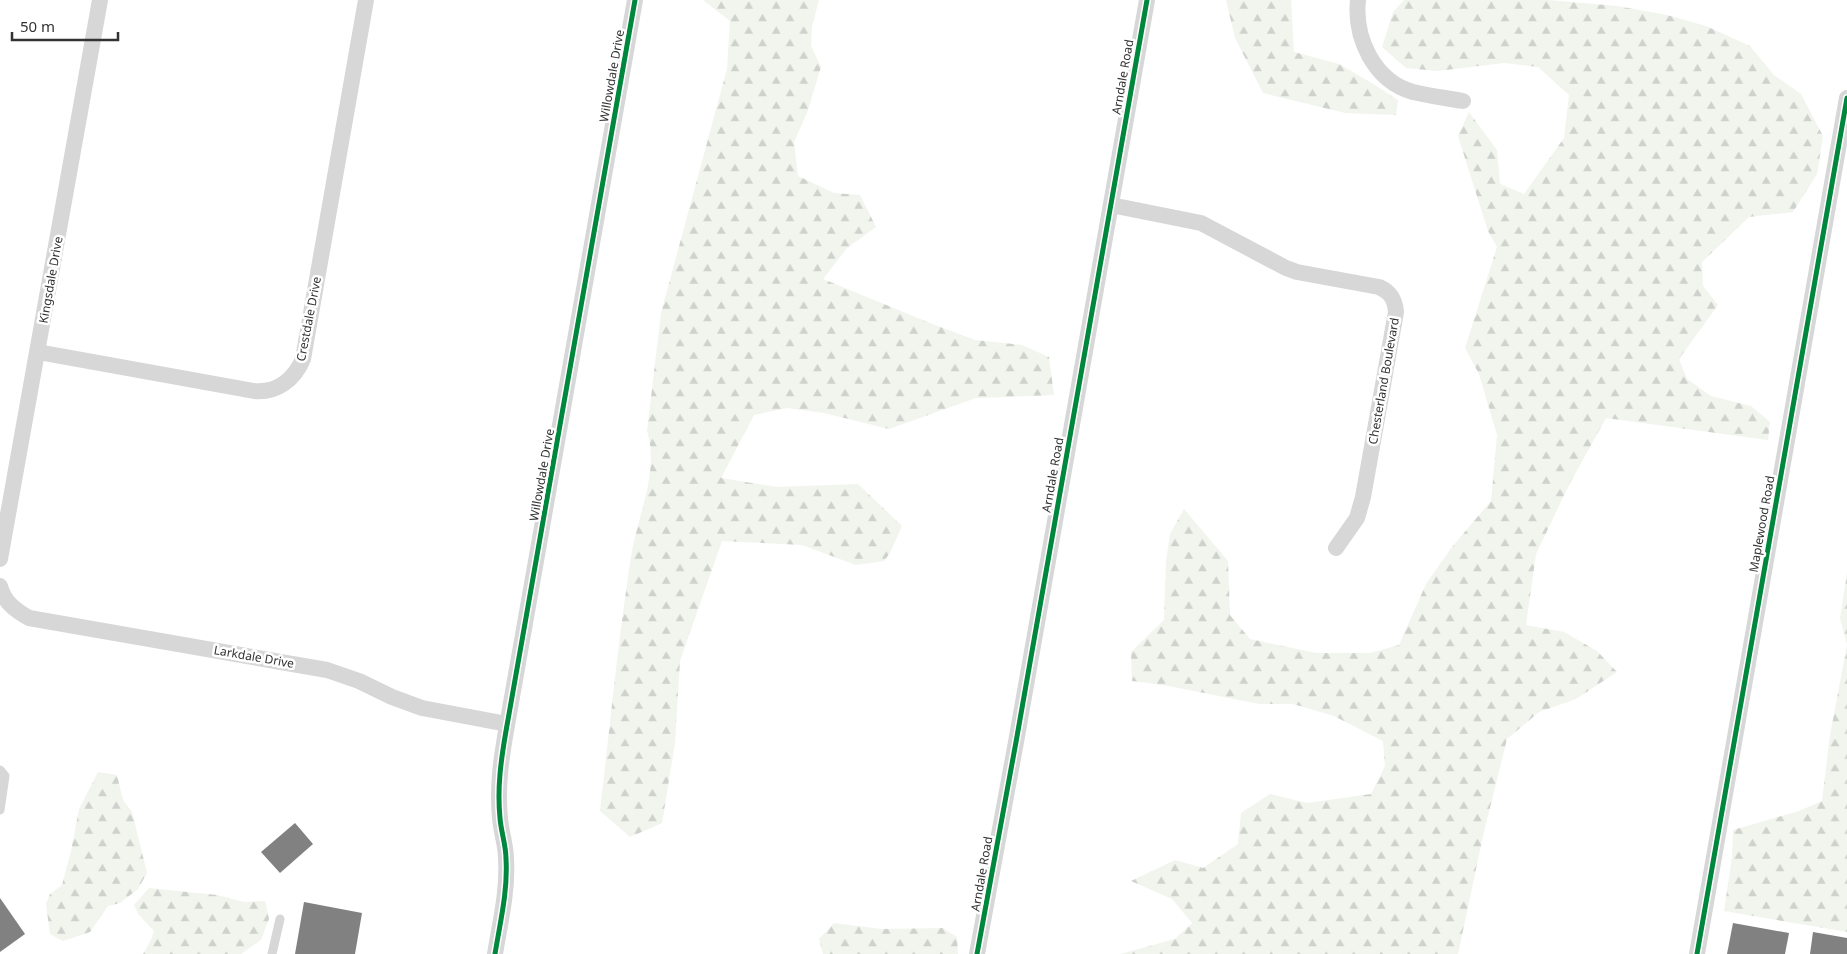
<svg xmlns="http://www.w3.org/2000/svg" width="1847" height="954" viewBox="0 0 1847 954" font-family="'Noto Sans',sans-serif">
  <defs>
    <pattern id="forest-firs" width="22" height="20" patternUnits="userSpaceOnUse" patternTransform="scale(1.25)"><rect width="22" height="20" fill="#f1f5ed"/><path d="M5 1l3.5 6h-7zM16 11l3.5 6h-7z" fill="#cfd2cc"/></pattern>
  </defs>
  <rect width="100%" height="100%" fill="#fff"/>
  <g fill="url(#forest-firs)">
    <path d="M703,0H819L812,26L811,46L821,67L807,113L794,142L798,176L834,193L860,195L876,227L847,248L823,279L930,323L975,340L1022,345L1049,357L1054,395L976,398L889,429L824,413L787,408L754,415L721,478L777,487L858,484L902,526L890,553L884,561L856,565L802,545L722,541L680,661L675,743L662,823L630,837L600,811C610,726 618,641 631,557C637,517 660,471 647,431L661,313L727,69L730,21Z"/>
    <polygon points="1226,0 1291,0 1294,52 1339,64 1375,85 1398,100 1396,115 1345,113 1263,93 1235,38"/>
    <polygon points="1404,0 1548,0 1617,6 1667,15 1706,26 1750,46 1774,75 1801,94 1823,136 1817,174 1793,212 1749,217 1702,262 1703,286 1718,305 1679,359 1687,379 1711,396 1751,406 1770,422 1768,440 1606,418 1570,483 1536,554 1526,625 1564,632 1597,651 1617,672 1576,699 1539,712 1507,739 1483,836 1458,954 1120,954 1175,939 1192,923 1172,899 1131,881 1175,860 1203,868 1238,844 1241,813 1270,794 1307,803 1371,794 1385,766 1383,741 1334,716 1293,704 1259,704 1169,686 1132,681 1131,652 1164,620 1166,562 1170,534 1184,509 1228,561 1230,615 1250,639 1316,653 1370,653 1399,645 1426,584 1452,547 1491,501 1497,435 1479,374 1465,348 1497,247 1488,231 1458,136 1469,112 1497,150 1500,184 1524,194 1564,138 1569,95 1538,67 1504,63 1437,71 1406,68 1382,47 1393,12"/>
    <polygon points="1847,573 1847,932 1724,911 1732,857 1733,830 1799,811 1822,801 1830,735 1847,645 1840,618"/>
    <polygon points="98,772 117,775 123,800 132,812 147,873 138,889 120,903 108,906 90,932 63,941 50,934 46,904 50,894 62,885 71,851 79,809"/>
    <polygon points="149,888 217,895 244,902 265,901 269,919 261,940 241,954 143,954 151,940 154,931 139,915 134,905"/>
    <polygon points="834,923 882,929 943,928 957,937 958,954 823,954 819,939"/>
  </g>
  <g fill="#818181">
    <polygon points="295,823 313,844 280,873 261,852"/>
    <polygon points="0,898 25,934 0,952"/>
    <polygon points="304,902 362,913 355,954 295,954"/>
    <polygon points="1733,923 1789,933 1785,954 1727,954"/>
    <polygon points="1813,932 1847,938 1847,954 1810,954"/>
  </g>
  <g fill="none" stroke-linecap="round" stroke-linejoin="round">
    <g stroke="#d7d7d7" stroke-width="9">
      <polyline points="0,770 5,776 0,810"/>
      <polyline points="272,954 280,919"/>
    </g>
    <g stroke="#d7d7d7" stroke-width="16">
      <path d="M1358,0C1354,38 1374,81 1413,92C1429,96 1447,98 1463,101"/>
      <path d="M1111,205L1201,223L1286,268L1297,272L1379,287C1391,292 1395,300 1396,312L1363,497L1357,518L1336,548"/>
      <path d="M38,352L254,391C277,393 294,380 303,359L366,0"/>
      <polyline points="0,559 100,0"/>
      <path d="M0,586C4,602 15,610 29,618L327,670L359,681L392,697L422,708L507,724"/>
      <path d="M495,954C500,923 508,891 506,859C506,845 501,832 500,818C497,788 501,760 506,731L635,0"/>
      <polyline points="977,954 1016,742 1147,0"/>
      <polyline points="1697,954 1847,98"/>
    </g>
    <defs>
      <g id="cycleway">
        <path d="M495,954C500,923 508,891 506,859C506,845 501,832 500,818C497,788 501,760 506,731L635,0"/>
        <polyline points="977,954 1016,742 1147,0"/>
        <polyline points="1697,954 1847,98"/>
      </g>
    </defs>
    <use href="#cycleway" stroke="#fff" stroke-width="8"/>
    <use href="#cycleway" stroke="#00873e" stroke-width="5"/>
  </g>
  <g text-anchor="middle" stroke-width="5" stroke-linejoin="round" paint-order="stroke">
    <g font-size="12" fill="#333" stroke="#fff">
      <text transform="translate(612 76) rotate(-80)" y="4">Willowdale Drive</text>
      <text transform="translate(1123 77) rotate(-80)" y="4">Arndale Road</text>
      <text transform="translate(51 280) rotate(-80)" y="4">Kingsdale Drive</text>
      <text transform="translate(309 319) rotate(-79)" y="4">Crestdale Drive</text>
      <text transform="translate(1384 381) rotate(-80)" y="4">Chesterland Boulevard</text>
      <text transform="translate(542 475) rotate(-80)" y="4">Willowdale Drive</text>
      <text transform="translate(1053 475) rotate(-80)" y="4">Arndale Road</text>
      <text transform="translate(1762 524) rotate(-80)" y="4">Maplewood Road</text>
      <text transform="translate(254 657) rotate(10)" y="4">Larkdale Drive</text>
      <text transform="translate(982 874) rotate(-80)" y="4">Arndale Road</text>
    </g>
  </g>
  <path d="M12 32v8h106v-8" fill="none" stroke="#333333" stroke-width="2.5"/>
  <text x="20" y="32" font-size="15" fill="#333333" stroke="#ffffff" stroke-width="4" paint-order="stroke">50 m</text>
</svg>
